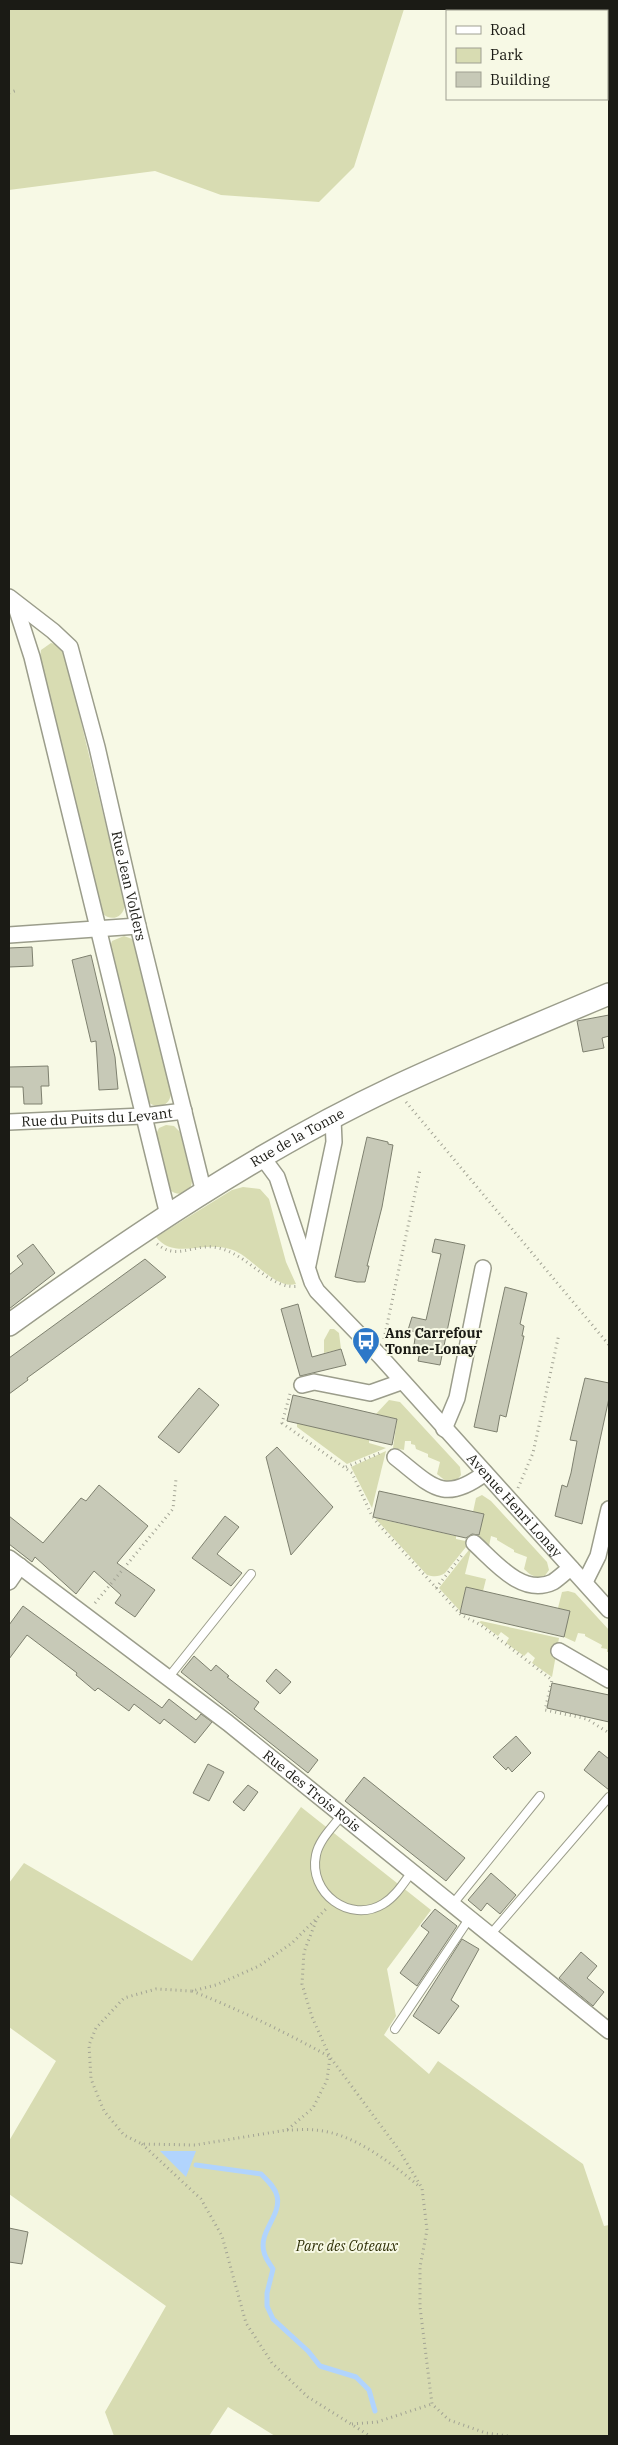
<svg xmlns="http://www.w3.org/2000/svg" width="618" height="2445" viewBox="0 0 618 2445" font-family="'IBM Plex Serif',serif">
  <rect width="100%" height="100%" fill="#f7f9e5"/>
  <g fill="#d8dcb2">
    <polygon points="9,9 404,9 354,167 319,202 221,195 155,171 9,190"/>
    <path d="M51,643L59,645L64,651L125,905C123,918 111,922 102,913L40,658L41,650Z"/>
    <path d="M124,936L132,939L136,946L171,1093C170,1107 156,1110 147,1101L109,949L112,941Z"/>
    <path d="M166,1125L174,1126L180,1132L192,1181C191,1194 178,1198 169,1189L155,1136L159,1128Z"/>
    <path d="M243,1187L260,1189L269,1199L286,1262L296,1284C275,1290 252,1257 233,1250C204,1239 175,1261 156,1237L232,1190Z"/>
    <polygon points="330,1329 334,1329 339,1333 341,1349 324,1353 324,1340"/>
    <polygon points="389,1400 400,1402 460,1467 461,1475 456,1481 447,1482 437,1474 440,1462 428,1457 428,1454 416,1449 415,1445 411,1444 411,1441 405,1441 404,1450 393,1448 397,1419 376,1414"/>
    <polygon points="297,1423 369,1440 369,1443 386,1448 347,1464 297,1427"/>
    <polygon points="386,1451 372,1508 351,1467"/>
    <path d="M482,1495L491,1501L547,1562L549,1570L544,1577C535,1578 530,1575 524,1569L527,1557L514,1552V1550L497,1540V1538L491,1536L489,1546L480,1544L478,1540L483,1514L473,1512L476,1498Z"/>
    <path d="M375,1518L456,1536V1539L470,1542L445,1573C439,1577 434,1577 427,1575Z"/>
    <polygon points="472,1546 465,1574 486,1579 483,1591 466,1588 460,1611 439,1588"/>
    <polygon points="568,1591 575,1593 609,1630 609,1652 607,1652 607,1649 601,1648 602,1645 585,1636 585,1634 578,1633 575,1642 564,1637 558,1608 562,1592"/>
    <polygon points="481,1621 559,1638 552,1677 532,1663 535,1658 528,1652 524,1656 506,1643 509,1638 501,1632 498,1636 479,1622"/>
    <polygon points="301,1807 431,1910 387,1969 396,2016 384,2035 429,2074 438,2061 583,2164 604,2226 609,2225 609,2436 275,2436 228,2407 209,2436 114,2436 105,2412 166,2306 9,2194 9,2141 56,2061 9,2027 9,1883 24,1863 192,1961"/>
  </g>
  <polygon fill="#b1d4fd" points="160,2151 196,2151 186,2177"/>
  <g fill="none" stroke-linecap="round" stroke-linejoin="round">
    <path stroke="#b1d4fd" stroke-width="5" d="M196,2165L261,2174C267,2180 275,2187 277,2196C282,2215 258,2232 264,2252C265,2258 270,2264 273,2269L267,2293V2306L273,2319L308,2351L320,2366L356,2377L369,2390L375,2411"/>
  </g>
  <g fill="#c7c9b7" stroke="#7e806f">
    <polygon points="32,947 33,966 9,967 9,948"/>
    <polygon points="91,955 115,1057 118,1089 99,1090 96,1041 91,1042 72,960"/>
    <polygon points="609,1015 609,1036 602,1038 604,1048 583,1052 577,1021"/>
    <polygon points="48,1066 49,1086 41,1086 42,1104 24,1104 23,1087 9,1087 9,1067"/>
    <polygon points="367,1137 388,1142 388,1144 393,1145 382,1207 367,1266 369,1266 365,1282 357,1282 335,1277"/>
    <polygon points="435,1239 465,1245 440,1365 418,1361 421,1347 414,1345 416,1332 408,1330 412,1317 426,1320 441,1254 432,1252"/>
    <polygon points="33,1244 55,1273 9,1309 9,1275 23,1264 17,1256"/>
    <polygon points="145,1259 166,1277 27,1378 28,1380 9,1394 9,1358"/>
    <polygon points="505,1287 527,1293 520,1324 524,1326 522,1336 524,1336 506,1417 500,1415 497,1432 474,1427"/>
    <polygon points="298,1304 312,1357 341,1349 346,1365 300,1376 281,1309"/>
    <polygon points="585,1378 609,1383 609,1398 582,1524 555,1516 562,1485 567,1487 571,1473 577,1441 570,1440"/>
    <polygon points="199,1388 219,1405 179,1453 158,1437"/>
    <polygon points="293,1395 397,1419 392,1445 287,1421"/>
    <polygon points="277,1447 333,1507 291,1555 266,1457"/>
    <polygon points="99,1485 148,1526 117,1563 155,1590 135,1617 115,1603 121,1595 94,1571 76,1594 35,1557 32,1562 9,1544 9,1516 43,1543 81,1498 86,1501"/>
    <polygon points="379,1491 484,1514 479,1535 472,1534 466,1538 373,1517"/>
    <polygon points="225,1516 239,1527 217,1554 242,1573 231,1586 192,1558"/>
    <polygon points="466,1587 570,1611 564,1637 460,1613"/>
    <polygon points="23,1606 162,1708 169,1699 196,1720 201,1714 212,1722 195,1743 164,1719 160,1724 134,1704 129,1711 98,1688 95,1691 76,1675 77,1673 27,1635 9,1659 9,1625"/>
    <polygon points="194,1656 211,1671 216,1665 229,1676 227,1677 259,1702 254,1709 318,1760 308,1773 181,1672"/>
    <polygon points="276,1669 291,1682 280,1694 266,1681"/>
    <polygon points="552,1683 609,1695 609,1722 547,1708"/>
    <polygon points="516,1736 531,1753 512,1772 508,1767 506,1770 493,1757"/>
    <polygon points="599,1751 609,1759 609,1790 584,1770"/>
    <polygon points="208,1764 224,1772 209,1801 193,1793"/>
    <polygon points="364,1777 465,1858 446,1881 345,1801"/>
    <polygon points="248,1785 258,1792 244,1811 233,1802"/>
    <polygon points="491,1873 516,1895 500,1914 487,1903 481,1911 468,1900"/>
    <polygon points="435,1909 457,1926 417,1986 400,1973 429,1932 421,1926"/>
    <polygon points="462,1939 479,1949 451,2000 459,2006 439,2034 413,2016"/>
    <polygon points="581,1952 597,1966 587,1978 604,1992 593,2006 559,1978"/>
    <polygon points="9,2228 28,2232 22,2264 9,2262"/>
  </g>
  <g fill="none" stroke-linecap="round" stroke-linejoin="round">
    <defs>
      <g id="lane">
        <polyline points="168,1678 251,1574"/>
        <path d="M341,1816C332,1828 319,1840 316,1855C308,1893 350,1924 383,1904C395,1897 403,1884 411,1873"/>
        <polyline points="452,1905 540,1796"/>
        <polyline points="490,1935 609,1797"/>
        <polyline points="395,2029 469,1919"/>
      </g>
      <g id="street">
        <path id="s1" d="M9,597L53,631L70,647L97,747L138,926L204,1193"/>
        <polyline points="15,604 32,657 168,1215"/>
        <polyline points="9,935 138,926"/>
        <path id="s2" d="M9,1122L143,1116L184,1111"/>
        <path id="s3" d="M263,1158L277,1177L312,1282L317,1291L380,1356L609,1610"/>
        <polyline points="308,1265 334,1142 333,1119"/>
        <polyline points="302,1385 314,1382 370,1393 401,1382"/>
        <polyline points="444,1429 457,1398 483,1268"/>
        <path d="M395,1457C431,1485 443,1505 485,1473"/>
        <path d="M474,1543C494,1561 522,1597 553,1582C559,1578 565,1572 571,1568"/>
        <path id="s4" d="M9,1558L228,1723L609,2031"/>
        <polyline points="9,1582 20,1566"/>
        <polyline points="585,1582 598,1556 609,1509"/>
        <polyline points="559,1651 609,1680"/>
      </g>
      <g id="secondary">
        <path id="s5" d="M9,1325C130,1238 258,1151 394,1087C465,1054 537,1024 609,994"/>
      </g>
    </defs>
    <use href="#lane" stroke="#9b9d8b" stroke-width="10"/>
    <use href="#street" stroke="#9b9d8b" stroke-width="18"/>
    <use href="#secondary" stroke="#9b9d8b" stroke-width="24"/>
    <g stroke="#a2a394" stroke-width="3" stroke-dasharray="1 4" stroke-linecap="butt">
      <polyline points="9,93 17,90"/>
      <polyline points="406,1102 609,1345"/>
      <path d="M157,1244C176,1260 192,1245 213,1247C248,1251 268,1291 299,1286"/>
      <polyline points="384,1339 420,1170"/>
      <polyline points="290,1394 282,1423 352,1473 371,1514 378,1524 461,1615 481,1625 552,1680 545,1710 587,1719 609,1733"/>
      <polyline points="346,1467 380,1453"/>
      <polyline points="518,1488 533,1453 559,1334"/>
      <polyline points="436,1588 463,1554"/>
      <polyline points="95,1603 173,1509 176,1479"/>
      <polyline points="316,1921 304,1952 302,1984 312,2017 330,2057 399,2150 422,2188 427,2230 420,2267 420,2307 432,2404 449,2420 486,2433 508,2436"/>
      <path d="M192,1991C240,2010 285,2032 330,2057L327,2080L313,2108L287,2130L195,2145L142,2144L124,2135L104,2111L91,2079L89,2045L96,2028L124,1998L156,1989L192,1991L216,1985L259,1966L292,1943L326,1909"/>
      <path d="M287,2130C296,2130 306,2129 315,2130C354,2133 391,2163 420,2187"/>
      <polyline points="142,2144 201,2199 222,2236 246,2323 272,2363 308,2397 370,2436"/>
      <polyline points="352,2424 377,2422 432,2404"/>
    </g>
    <use href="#lane" stroke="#fff" stroke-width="8"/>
    <use href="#street" stroke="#fff" stroke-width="15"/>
    <use href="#secondary" stroke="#fff" stroke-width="21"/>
  </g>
  <defs>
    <symbol id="bus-pin" viewBox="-11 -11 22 30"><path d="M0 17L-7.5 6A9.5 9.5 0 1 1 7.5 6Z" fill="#2d78c8" stroke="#f7f9e5"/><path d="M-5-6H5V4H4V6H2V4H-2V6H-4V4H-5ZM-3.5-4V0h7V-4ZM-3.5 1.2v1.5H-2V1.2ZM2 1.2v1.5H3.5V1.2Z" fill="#fff"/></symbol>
  </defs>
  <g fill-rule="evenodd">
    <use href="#bus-pin" x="350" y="1325" width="32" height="43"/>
  </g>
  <g text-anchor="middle" stroke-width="4" stroke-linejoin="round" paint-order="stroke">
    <g font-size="14" fill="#1b1b15" stroke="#f7f9e5">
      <text dy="5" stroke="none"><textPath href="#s1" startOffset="325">Rue Jean Volders</textPath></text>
      <text dy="5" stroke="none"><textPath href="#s2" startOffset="88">Rue du Puits du Levant</textPath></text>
      <text dy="5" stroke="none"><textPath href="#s5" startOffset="344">Rue de la Tonne</textPath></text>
      <text dy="5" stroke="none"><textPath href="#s3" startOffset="436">Avenue Henri Lonay</textPath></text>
      <text dy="5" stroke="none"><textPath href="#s4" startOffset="382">Rue des Trois Rois</textPath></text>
    </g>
    <g font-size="14" font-weight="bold" fill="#1b1b15" stroke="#f7f9e5" text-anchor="start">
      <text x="385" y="1338">Ans Carrefour<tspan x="385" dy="16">Tonne-Lonay</tspan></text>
    </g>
    <g font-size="14" font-style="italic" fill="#2d2e05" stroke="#f7f9e5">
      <text x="347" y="2251">Parc des Coteaux</text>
    </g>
  </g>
  <rect width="618" height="2445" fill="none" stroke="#1b1b15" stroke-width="20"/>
  <rect x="446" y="10" width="162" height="90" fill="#f7f9e5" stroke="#9fa092"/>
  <rect x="456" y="26" width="25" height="8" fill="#ffffff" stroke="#9fa092"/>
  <text x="490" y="35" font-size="15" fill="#1b1b15">Road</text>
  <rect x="456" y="48" width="25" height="15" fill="#d8dcb2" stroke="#9fa092"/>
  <text x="490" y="60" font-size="15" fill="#1b1b15">Park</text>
  <rect x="456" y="72" width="25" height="15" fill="#c7c9b7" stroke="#9fa092"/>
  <text x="490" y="85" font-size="15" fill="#1b1b15">Building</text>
</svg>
